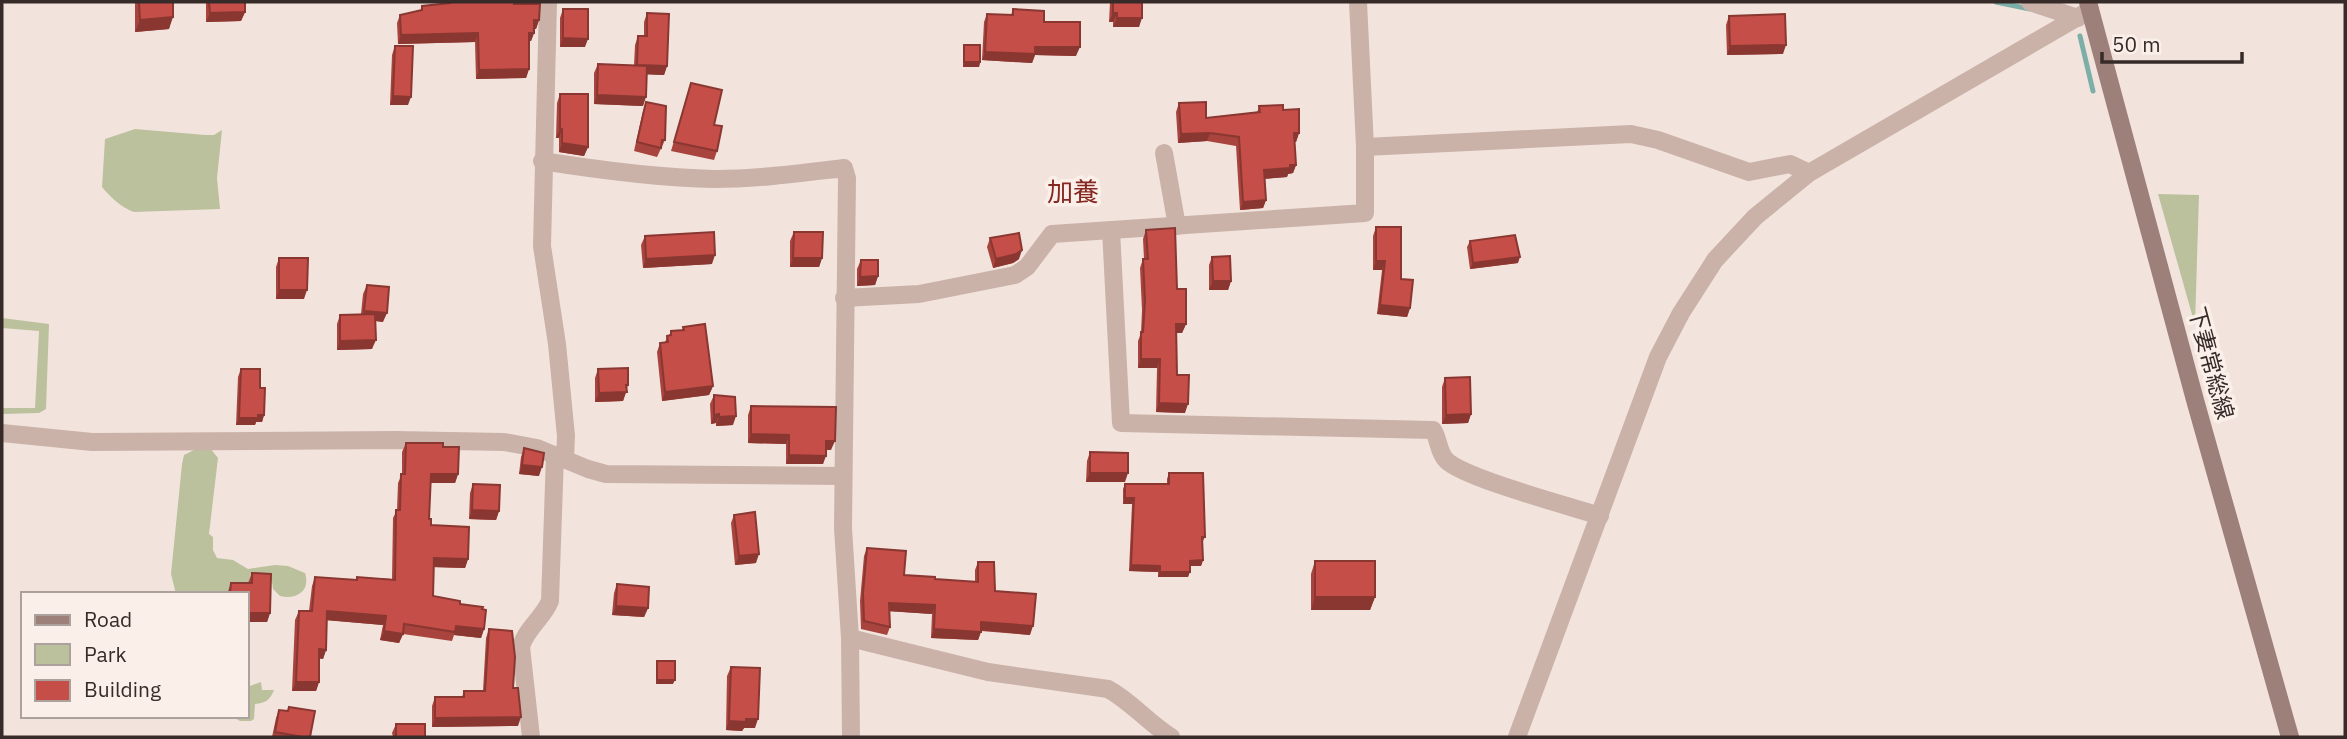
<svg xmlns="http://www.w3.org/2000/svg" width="2347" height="739" viewBox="0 0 2347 739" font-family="'IBM Plex Sans','Noto Sans JP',sans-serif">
  <rect width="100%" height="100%" fill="#f2e4dd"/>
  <g fill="#bcc19d">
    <path d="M135,129L205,135H214L222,130L217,178L220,209L134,212C122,208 110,197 102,187L105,139Z"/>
    <polygon points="2158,194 2199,195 2195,325"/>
    <polygon points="2,318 49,324 46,409 39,413 2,414 2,408 35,408 39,331 2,328"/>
    <path d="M200,447L210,448L218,458L209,534L213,537V550L217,558L233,560L248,569L275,565L288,566L305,573C311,591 296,600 280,596L273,589L272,582C255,583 238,580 227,594H176L171,574L182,464L184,455Z"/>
    <path d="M261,682L262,690H274C270,700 266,703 255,704L254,719L251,721H240L231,716H247V687Z"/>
  </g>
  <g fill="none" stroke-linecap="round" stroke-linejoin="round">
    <g stroke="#7cafa8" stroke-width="5">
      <polyline points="1996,2 2030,9"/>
      <polyline points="2080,36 2093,91"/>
    </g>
    <g stroke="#cab2a9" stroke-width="18">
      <polyline points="548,2 542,246 557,344 566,436 565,459"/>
      <polyline points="2030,2 2078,18"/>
      <polyline points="1365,147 1631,134 1658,140 1749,172 1790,164 1809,173"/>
      <polyline points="1164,153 1177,226"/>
      <path d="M542,161C599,170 657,178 714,179C758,179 801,173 844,168L847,178L843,528L850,638L851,737"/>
      <path d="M1111,230L1121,423L1433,430C1439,439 1438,452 1446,460C1463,478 1570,506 1600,516"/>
      <polyline points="844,298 919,294 1015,275 1027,267 1052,234 1365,213 1365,147 1358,2"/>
      <polyline points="2,433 92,442 395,440 504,442 537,448 588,469 606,474 843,476"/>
      <path d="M850,638L988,672L1108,689C1132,702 1148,723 1171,737"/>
      <path d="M531,737L521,647C525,630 543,618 550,601L555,455"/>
      <polyline points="1517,737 1658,357 1681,313 1715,260 1755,217 1809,173 2090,10"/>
    </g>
    <polyline stroke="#9e807a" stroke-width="18" points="2088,2 2195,400 2290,737"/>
  </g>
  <g fill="#a9433e">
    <polygon points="135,2 173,2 169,29 135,32"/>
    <polygon points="206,2 245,2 245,12 241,21 206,22"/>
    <polygon points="449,2 514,2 514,4 539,20 536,29 534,29 534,33 531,41 529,41 529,69 526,78 476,79 475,42 398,44 397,23 400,15 420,11 422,6 448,3"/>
    <polygon points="1110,2 1142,2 1139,27 1113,27 1113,22 1109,22"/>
    <polygon points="563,9 585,47 560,47 560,18"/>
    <polygon points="1013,9 1044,22 1076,56 1035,55 1032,63 982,60 984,22 987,14 1011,15"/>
    <polygon points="647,13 667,66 664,75 646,74 643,106 594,104 594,73 598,64 634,65 635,45 638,36 644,36 644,22"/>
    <polygon points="1729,16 1783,54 1727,55 1726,25"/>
    <polygon points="964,45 980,62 979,67 963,67 963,50"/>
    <polygon points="395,46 408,105 390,105 392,55"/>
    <polygon points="691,83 714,125 717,151 714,160 671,151"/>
    <polygon points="560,94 588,147 584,156 559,152 559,138 556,138 557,103"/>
    <polygon points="646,102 665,140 657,157 634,151 643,111"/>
    <polygon points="1179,103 1206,118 1257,113 1259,106 1283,110 1299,133 1296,142 1294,142 1296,165 1293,173 1288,174 1287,177 1264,179 1266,200 1263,208 1240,210 1236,146 1207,141 1178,143 1176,112"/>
    <polygon points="1376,227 1401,279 1410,308 1407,317 1377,314 1382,270 1373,270 1373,236"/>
    <polygon points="1146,230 1177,289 1186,324 1182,333 1176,333 1177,375 1185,413 1156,412 1157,368 1138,368 1138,341 1141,333 1142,310 1140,268 1143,259 1144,259 1143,239"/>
    <polygon points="794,232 822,258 819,267 790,267 790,241"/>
    <polygon points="645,236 712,264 643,268 641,245"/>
    <polygon points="990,238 1019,259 1013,263 993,268 987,247"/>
    <polygon points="1470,241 1518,263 1470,269 1467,247"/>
    <polygon points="1212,257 1231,281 1228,290 1209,290 1209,265"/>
    <polygon points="279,258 304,299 276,299 276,267"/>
    <polygon points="861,260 878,276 875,285 857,286 857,269"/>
    <polygon points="367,285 383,322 376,321 372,349 337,350 337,324 340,315 361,314 363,294"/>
    <polygon points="683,327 713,386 709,395 662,401 657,352 660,343 665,343 667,336 669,336 671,331 682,330"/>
    <polygon points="241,369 260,388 264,415 262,422 256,422 255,425 236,425 238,377"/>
    <polygon points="598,369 627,390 623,401 595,402 595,378"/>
    <polygon points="1445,378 1471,414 1468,423 1442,424 1442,387"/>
    <polygon points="714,395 733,425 716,426 716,423 711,424 710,404"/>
    <polygon points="751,406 831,450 826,450 823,464 786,464 786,444 748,443 748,415"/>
    <polygon points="406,443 443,447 458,474 455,483 430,483 429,519 431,525 468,559 465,568 434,567 433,596 460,604 484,629 481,638 454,635 452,641 403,634 399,643 380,640 383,625 327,620 326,650 323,659 319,658 319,682 316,691 292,691 295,620 299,611 309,611 312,586 315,577 356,580 357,577 392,579 393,518 397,510 398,483 402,474 402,452"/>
    <polygon points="524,448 539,476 519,474 521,457"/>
    <polygon points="1090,452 1125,482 1086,482 1087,461"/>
    <polygon points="1169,473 1205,537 1202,543 1203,560 1201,566 1190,566 1188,577 1158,577 1158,572 1129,571 1132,504 1123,504 1123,489 1125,484 1167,484 1167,479"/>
    <polygon points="473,484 499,511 496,520 469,519 470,493"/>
    <polygon points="734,515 756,563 735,565 731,523"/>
    <polygon points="867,548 904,575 935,579 975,582 975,570 978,562 995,591 1030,635 981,631 978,640 931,638 932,614 889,611 890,627 887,635 861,629 860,601 864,556"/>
    <polygon points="1315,561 1375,597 1370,610 1311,610 1311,574"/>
    <polygon points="252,573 270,613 267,622 247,622 247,594 227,594 231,583 248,583"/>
    <polygon points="617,584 648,608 644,617 612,615 614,593"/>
    <polygon points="489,629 513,688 518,726 432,727 432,706 435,697 462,697 464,691 483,691 486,638"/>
    <polygon points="657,661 673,684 656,684 656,665"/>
    <polygon points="731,667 755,728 744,728 742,731 726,730 727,676"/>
    <polygon points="289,707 310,737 272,737 276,718 279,710 288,711"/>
    <polygon points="396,724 425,737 393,737 392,733"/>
  </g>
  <g fill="#8a3732">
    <polygon points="245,12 241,21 206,22 210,13"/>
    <polygon points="1113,13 1117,13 1113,22 1109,22"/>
    <polygon points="173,17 169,29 135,32 140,20"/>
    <polygon points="1117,18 1142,18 1139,27 1113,27"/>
    <polygon points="534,20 539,20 536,29 531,29"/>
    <polygon points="478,33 475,42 398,44 401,35"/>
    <polygon points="529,33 534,33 531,41 526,41"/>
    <polygon points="563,38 588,39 585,47 560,47"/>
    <polygon points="1786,45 1783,54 1727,55 1730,46"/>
    <polygon points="1035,47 1080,47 1076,56 1035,55 1032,63 982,60 985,52"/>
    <polygon points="964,62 980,62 979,67 963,67"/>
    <polygon points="637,65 667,66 664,75 634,74"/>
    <polygon points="529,69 526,78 476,79 479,70"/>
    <polygon points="597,95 646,97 643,106 594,104"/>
    <polygon points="393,96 411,97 408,105 390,105"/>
    <polygon points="560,129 562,129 559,138 556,138"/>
    <polygon points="1210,133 1207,141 1178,143 1181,134"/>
    <polygon points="1294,133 1299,133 1296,142 1290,142"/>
    <polygon points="562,143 588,147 584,156 559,152"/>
    <polygon points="1290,165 1296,165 1293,173 1288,174 1287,177 1261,179 1264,170"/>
    <polygon points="1266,200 1263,208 1240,210 1243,202"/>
    <polygon points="1022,250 1019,259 1013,263 993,268 996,259"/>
    <polygon points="715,255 712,264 643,268 646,259"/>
    <polygon points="1520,257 1518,263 1470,269 1473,263"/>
    <polygon points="793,258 822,258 819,267 790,267"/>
    <polygon points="1376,261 1385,261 1382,270 1373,270"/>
    <polygon points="878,276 875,285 857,286 860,277"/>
    <polygon points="1213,281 1231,281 1228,290 1209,290"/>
    <polygon points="279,290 307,290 304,299 276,299"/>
    <polygon points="1380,305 1410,308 1407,317 1377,314"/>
    <polygon points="364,311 387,313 383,322 361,319"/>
    <polygon points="1176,324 1186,324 1182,333 1173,333"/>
    <polygon points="376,340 372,349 337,350 340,341"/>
    <polygon points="1141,359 1160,359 1157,368 1138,368"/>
    <polygon points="626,385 628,385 623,401 595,402 599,393"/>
    <polygon points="713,386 709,395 662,401 665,392"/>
    <polygon points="1159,403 1188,404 1185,413 1156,412"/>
    <polygon points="719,414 716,423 711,424 714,415"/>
    <polygon points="1471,414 1468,423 1442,424 1446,415"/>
    <polygon points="258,415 264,415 262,422 256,422 255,425 236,425 239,418"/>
    <polygon points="736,416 733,425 716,426 719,417"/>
    <polygon points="751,434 789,435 786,444 748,443"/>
    <polygon points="826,441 835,441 831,450 823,450"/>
    <polygon points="789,455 826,456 823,464 786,464"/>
    <polygon points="522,465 542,467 539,476 519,474"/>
    <polygon points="1090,473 1128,473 1125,482 1086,482"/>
    <polygon points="431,474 458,474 455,483 427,483"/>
    <polygon points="1125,498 1134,498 1132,504 1123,504"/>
    <polygon points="472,510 499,511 496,520 469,519"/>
    <polygon points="759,554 756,563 735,565 739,556"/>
    <polygon points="434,558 468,559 465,568 431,567"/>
    <polygon points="1203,560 1201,566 1188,566 1190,561"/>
    <polygon points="1131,565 1160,566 1158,572 1129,571"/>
    <polygon points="1160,572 1190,572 1188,577 1158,577"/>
    <polygon points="1315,597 1375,597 1370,610 1311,610"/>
    <polygon points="889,603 935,605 932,614 886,611"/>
    <polygon points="616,606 648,608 644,617 612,615"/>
    <polygon points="327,611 386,616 383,625 324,620"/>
    <polygon points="247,613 270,613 267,622 247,622"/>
    <polygon points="981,622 1033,626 1030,635 978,630"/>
    <polygon points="456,626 484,629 481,638 454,635"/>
    <polygon points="934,629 981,632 978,640 931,638"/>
    <polygon points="384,631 403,634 399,643 380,640"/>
    <polygon points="319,649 326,650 323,659 316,658"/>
    <polygon points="657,680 675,680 673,684 656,684"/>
    <polygon points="296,682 319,682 316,691 292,691"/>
    <polygon points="521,717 518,726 432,727 435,718"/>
    <polygon points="746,719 758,719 755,728 744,728 742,731 726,730 729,721"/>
  </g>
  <g fill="#c54e48" stroke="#8a3732" stroke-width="2">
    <polygon points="139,2 173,2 173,17 140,20"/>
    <polygon points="209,2 245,2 245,12 210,13"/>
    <polygon points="450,2 514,2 514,4 540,4 539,20 534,20 534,33 529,33 529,69 479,70 478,33 401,35 400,15 422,10 422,6 450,3"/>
    <polygon points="1113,2 1142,2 1142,18 1117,18 1117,13 1113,13"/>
    <polygon points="563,9 588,9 588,39 563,38"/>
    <polygon points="1013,9 1044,11 1044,22 1080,22 1080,47 1035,47 1035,54 985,52 987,14 1013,15"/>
    <polygon points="647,13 669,14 667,66 637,65 638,36 647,36"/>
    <polygon points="1785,14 1786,45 1730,46 1729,16"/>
    <rect x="964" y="45" width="16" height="17"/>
    <polygon points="395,46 413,46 411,97 393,96"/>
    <polygon points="598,64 647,66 646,97 597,95"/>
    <polygon points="691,83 722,90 714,125 722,126 717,151 674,142"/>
    <polygon points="560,94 588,94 588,147 562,143 562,129 560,129"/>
    <polygon points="646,102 666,106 665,140 662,140 661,148 637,142"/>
    <polygon points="1206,102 1206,118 1260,112 1259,106 1283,105 1283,110 1299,109 1299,133 1294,133 1296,165 1290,165 1290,168 1264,170 1266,200 1243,202 1239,137 1210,133 1181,134 1179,103"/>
    <polygon points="1376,227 1401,227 1401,279 1413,280 1410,308 1380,305 1385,261 1376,261"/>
    <polygon points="1175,228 1177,289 1186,289 1186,324 1176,324 1177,375 1189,375 1188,404 1159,403 1160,359 1141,359 1141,332 1143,332 1145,301 1143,259 1148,259 1146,230"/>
    <polygon points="714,232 715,255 646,259 645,236"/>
    <polygon points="794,232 823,232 822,258 793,258"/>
    <polygon points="1019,233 1022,250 1016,254 996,259 990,238"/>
    <polygon points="1515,235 1520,257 1473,263 1470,241"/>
    <polygon points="1230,256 1231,281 1213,281 1212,257"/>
    <polygon points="279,258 308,258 307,290 279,290"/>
    <polygon points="861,260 878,260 878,276 860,277"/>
    <polygon points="367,285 389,287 387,313 364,311"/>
    <polygon points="375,314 376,340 340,341 340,315"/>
    <polygon points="705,324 713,386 665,392 660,343 668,342 667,336 671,335 671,331 684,330 683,327"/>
    <polygon points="628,368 628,385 626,385 627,392 599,393 598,369"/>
    <polygon points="241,369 260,369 260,388 265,388 264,415 258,415 258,418 239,418"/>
    <polygon points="1470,377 1471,414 1446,415 1445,378"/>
    <polygon points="714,395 735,397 736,416 719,417 719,414 714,415"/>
    <polygon points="751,406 836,407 835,441 826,441 826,456 789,455 789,435 751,434"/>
    <polygon points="406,443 443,443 443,447 459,447 458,474 431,474 429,519 431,519 431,525 469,527 468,559 434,558 433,596 460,601 460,604 483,607 482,609 486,610 484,629 456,626 455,632 404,624 403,634 384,631 386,616 327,611 326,650 319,649 319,682 296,682 299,611 312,611 315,577 357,580 357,577 395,580 396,510 400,510 401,474 405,474"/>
    <polygon points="524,448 544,453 542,467 522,465"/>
    <polygon points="1090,452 1128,453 1128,473 1090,473"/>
    <polygon points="1169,473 1203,473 1205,537 1202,537 1203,560 1190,561 1190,572 1160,572 1160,566 1131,565 1134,498 1125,498 1125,484 1169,484"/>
    <polygon points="473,484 500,485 499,511 472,510"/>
    <polygon points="755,512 759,554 739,556 734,515"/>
    <polygon points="867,548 906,551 904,575 935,577 935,579 978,582 978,562 994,562 995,591 1036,594 1033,626 981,622 981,632 934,629 935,605 889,603 890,627 864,621 863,593"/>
    <rect x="1315" y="561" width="60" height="36"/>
    <polygon points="252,573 271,574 270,613 247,613 247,594 230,594 231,583 252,583"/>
    <polygon points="617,584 649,587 648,608 616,606"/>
    <polygon points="489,629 512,631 515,657 513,688 518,688 521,717 435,718 435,697 464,697 464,691 485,691"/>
    <rect x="657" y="661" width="18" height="19"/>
    <polygon points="731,667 760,668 758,719 746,719 746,722 729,721"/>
    <polygon points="289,707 315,711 310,737 303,737 275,732 279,710 288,711"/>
    <rect x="396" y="724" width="29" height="13"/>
  </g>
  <g text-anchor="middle" stroke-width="7" stroke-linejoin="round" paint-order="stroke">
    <g font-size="23" fill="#372b29" stroke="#faefe9">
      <text transform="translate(2211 363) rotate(75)" y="8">下妻常総線</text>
    </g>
    <g font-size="26" fill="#862722" stroke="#faefe9">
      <text x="1073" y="201">加養</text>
    </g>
  </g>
  <rect width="2347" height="739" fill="none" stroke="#372b29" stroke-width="7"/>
  <rect x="21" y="592" width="228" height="126" fill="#faefe9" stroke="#aca19c" stroke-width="2"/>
  <rect x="35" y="615" width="35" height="10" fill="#9e807a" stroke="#aca19c" stroke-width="2"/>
  <text x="84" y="627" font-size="21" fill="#372b29">Road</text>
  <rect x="35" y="644" width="35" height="21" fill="#bcc19d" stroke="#aca19c" stroke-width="2"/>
  <text x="84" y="662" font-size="21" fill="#372b29">Park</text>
  <rect x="35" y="680" width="35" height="21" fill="#c54e48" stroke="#aca19c" stroke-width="2"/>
  <text x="84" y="697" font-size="21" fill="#372b29">Building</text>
  <path d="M2102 52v10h140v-10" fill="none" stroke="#372b29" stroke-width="3.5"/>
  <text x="2112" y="52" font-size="21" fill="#372b29" stroke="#faefe9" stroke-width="5" paint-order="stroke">50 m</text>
</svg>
